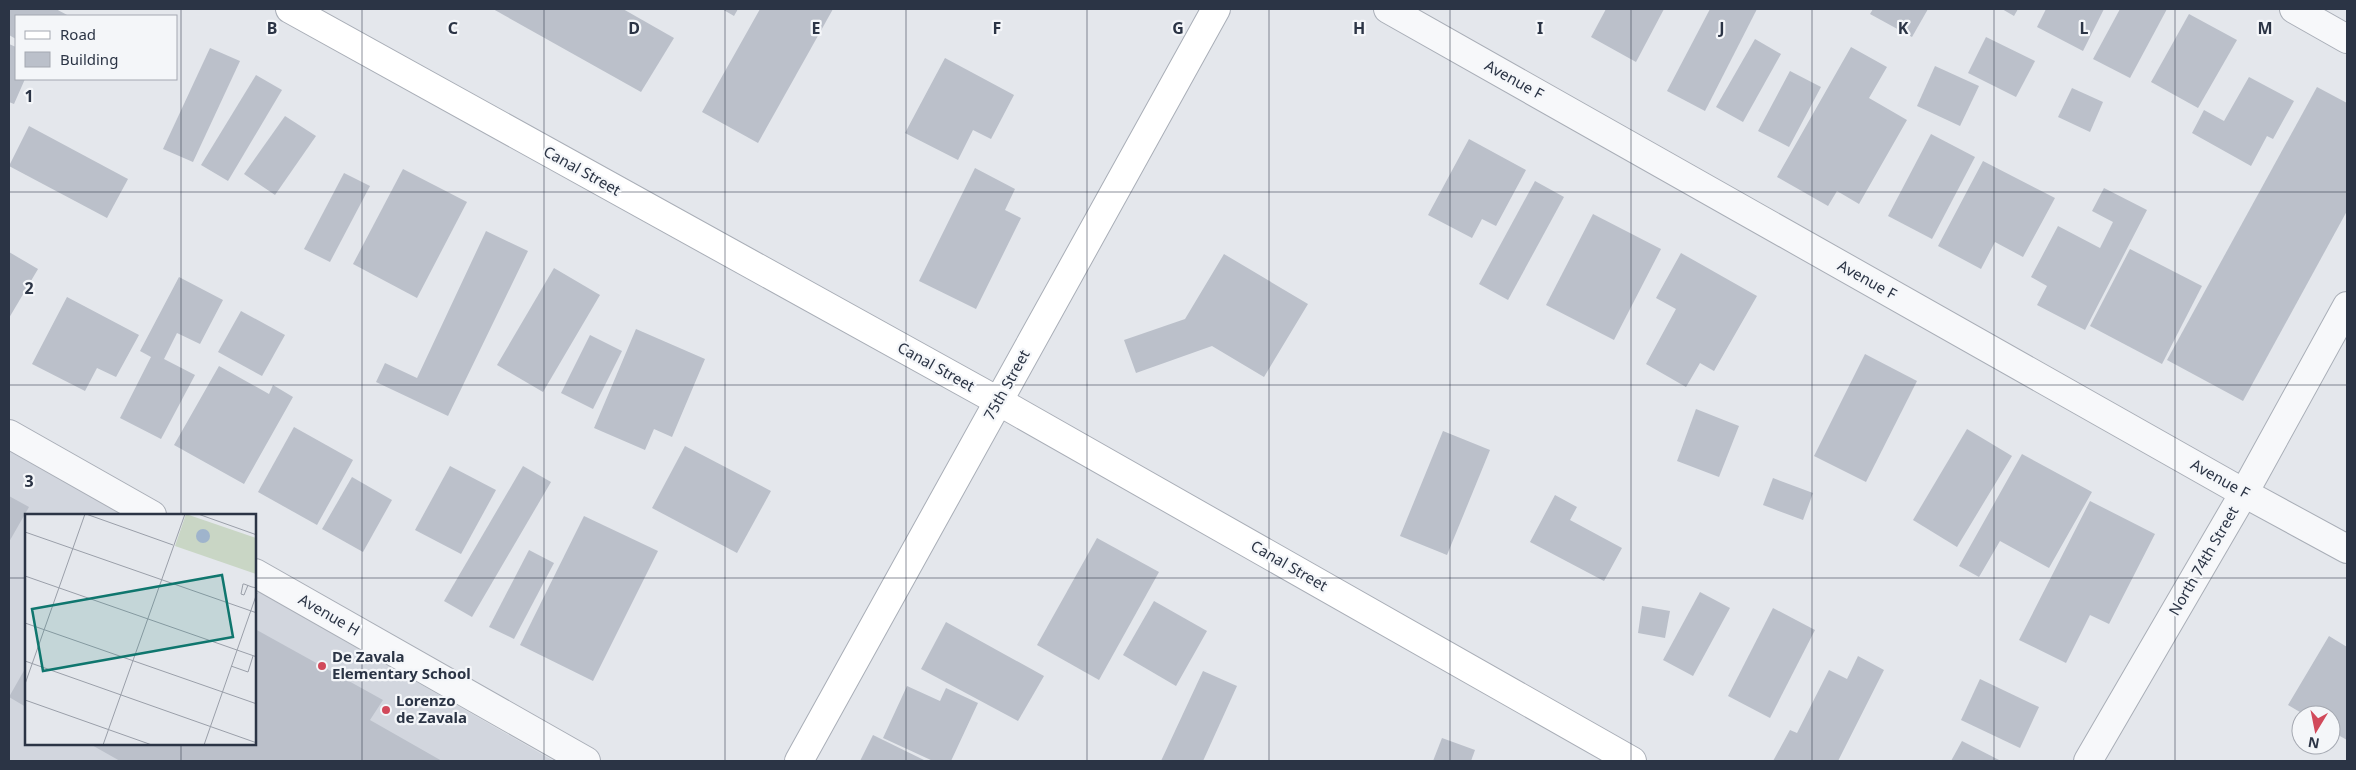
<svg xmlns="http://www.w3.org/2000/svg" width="2356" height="770" viewBox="0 0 2356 770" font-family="'Noto Sans',sans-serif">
  <rect width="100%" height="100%" fill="#e4e7ec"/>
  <polygon fill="#d2d6de" points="9,447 127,515 26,515 26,744 255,744 255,589 554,761 9,761"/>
  <g fill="#bbc0ca">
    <polygon points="9,9 56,9 69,16 16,16 16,39 9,35"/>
    <polygon points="493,9 623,9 674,38 641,92"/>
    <polygon points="722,9 738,9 734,16"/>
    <polygon points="760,9 833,9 758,143 702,112"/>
    <polygon points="1606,9 1664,9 1636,62 1591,37"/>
    <polygon points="1710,9 1757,9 1705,111 1667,91"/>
    <polygon points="1873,9 1928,9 1912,37 1870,14"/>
    <polygon points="2002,9 2018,9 2014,16"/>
    <polygon points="2046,9 2104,9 2083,51 2037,27"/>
    <polygon points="2120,9 2167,9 2130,78 2093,59"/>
    <polygon points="2189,14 2237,40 2198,108 2151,82"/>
    <polygon points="1986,37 2035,61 2016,97 1968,73"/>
    <polygon points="1755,39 1781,54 1743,122 1716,107"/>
    <polygon points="9,44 16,47 16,79 25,79 14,104 9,102"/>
    <polygon points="1851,47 1887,67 1869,98 1907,120 1859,204 1837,191 1828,206 1777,177"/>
    <polygon points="210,48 240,61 193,162 163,149"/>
    <polygon points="945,58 1014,95 991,139 973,130 958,160 905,133"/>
    <polygon points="1935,66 1979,86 1960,126 1917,106"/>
    <polygon points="1790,71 1821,87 1789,147 1758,131"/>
    <polygon points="256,75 282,90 228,181 201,165"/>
    <polygon points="2249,77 2294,101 2273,139 2267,136 2251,166 2192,133 2204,110 2224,121"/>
    <polygon points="2317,87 2347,103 2347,211 2243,401 2167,360"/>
    <polygon points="2072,88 2103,102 2090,132 2058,117"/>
    <polygon points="285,116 316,136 275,195 244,174"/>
    <polygon points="29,126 128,179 107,218 9,166"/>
    <polygon points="1931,134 1975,157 1932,239 1888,216"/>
    <polygon points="1469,139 1526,170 1496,226 1482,219 1472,238 1428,215"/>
    <polygon points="1983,161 2055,198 2023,257 1995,242 1981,269 1938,246"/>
    <polygon points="975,168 1015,189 1005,210 1021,218 976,309 919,281"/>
    <polygon points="403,169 467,202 417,298 353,264"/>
    <polygon points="344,173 370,186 330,262 304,249"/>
    <polygon points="1535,181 1564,197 1508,300 1479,284"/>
    <polygon points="2104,188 2147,210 2085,330 2037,305 2047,286 2031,277 2058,226 2100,248 2113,222 2092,211"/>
    <polygon points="1593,214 1661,249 1614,340 1546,305"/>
    <polygon points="486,231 528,251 448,416 376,382 385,363 417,378"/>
    <polygon points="2130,249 2202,286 2162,364 2090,326"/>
    <polygon points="9,252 38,269 9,318"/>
    <polygon points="1681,253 1757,296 1714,371 1700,363 1686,387 1646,364 1676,309 1656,298"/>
    <polygon points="1224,254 1308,304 1264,377 1212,346 1136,373 1124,340 1185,319"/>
    <polygon points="554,268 600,295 543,392 497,365"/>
    <polygon points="179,277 223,300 200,344 177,333 164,359 195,375 161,439 120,418 151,357 140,351"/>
    <polygon points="67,297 139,335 116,377 97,368 85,391 32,364"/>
    <polygon points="241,311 285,335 262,376 218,352"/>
    <polygon points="636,329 705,359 672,437 654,429 645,450 594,428"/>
    <polygon points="590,335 622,351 593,409 561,393"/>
    <polygon points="1865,354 1917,381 1866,482 1814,456"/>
    <polygon points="219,366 269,394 273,385 293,397 244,484 174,445"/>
    <polygon points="1696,409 1739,426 1719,477 1677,461"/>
    <polygon points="294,427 353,460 317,525 258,492"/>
    <polygon points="1967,429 2012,456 1957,547 1913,520"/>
    <polygon points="1443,431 1490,450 1447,555 1400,536"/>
    <polygon points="685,446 771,491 737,553 652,508"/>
    <polygon points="2022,454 2092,492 2049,568 2000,541 1979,577 1959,566"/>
    <polygon points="450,466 496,490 461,554 415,530"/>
    <polygon points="523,466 551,482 472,617 444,601"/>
    <polygon points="352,477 392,500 363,552 322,529"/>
    <polygon points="1773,478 1813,493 1803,520 1763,505"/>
    <polygon points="1555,495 1577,507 1570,520 1622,548 1604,581 1530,542"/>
    <polygon points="9,496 29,507 9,542"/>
    <polygon points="2090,501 2155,534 2109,624 2090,615 2066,663 2019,640"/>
    <polygon points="584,516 658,551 593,681 520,645"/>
    <polygon points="1097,538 1159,572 1099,680 1037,645"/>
    <polygon points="529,550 554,563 514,639 489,627"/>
    <polygon points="1700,592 1730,608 1693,676 1663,660"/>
    <polygon points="1154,601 1207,631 1176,686 1123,655"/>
    <polygon points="1642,606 1670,611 1665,638 1638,633"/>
    <polygon points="1773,608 1815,630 1770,718 1728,696"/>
    <polygon points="946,622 1044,676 1018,721 921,669"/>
    <polygon points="255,629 383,700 370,720 442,761 120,761 90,744 255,744"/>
    <polygon points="2329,636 2347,647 2347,740 2331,731 2331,715 2305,715 2288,705"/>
    <polygon points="1858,656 1884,670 1838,761 1773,761 1790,730 1797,733 1829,670 1847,679"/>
    <polygon points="26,667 26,707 9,697"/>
    <polygon points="1203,671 1237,686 1203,761 1161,761"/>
    <polygon points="1980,679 2039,707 2020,748 1961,720"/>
    <polygon points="907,686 940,701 946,688 978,703 951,761 933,761 883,738"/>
    <polygon points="873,735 926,761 860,761"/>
    <polygon points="1442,738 1475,750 1471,761 1433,761"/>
    <polygon points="1962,741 2001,761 1951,761"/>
  </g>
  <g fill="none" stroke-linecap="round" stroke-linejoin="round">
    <defs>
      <g id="street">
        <polyline points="1388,9 2244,493 2347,549"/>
        <polyline points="2294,9 2347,39"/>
        <polyline points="9,434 152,515"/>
        <polyline points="255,573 586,761"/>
        <polyline points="2088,761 2244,493 2347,306"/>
      </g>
      <g id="secondary">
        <polyline points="290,9 998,401 1632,761"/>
        <polyline points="799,761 1216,9"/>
      </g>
    </defs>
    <use href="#street" stroke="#a9aeb7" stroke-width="30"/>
    <use href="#secondary" stroke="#a9aeb7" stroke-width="30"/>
    <use href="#street" stroke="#f7f8fa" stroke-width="28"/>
    <use href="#secondary" stroke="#fff" stroke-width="28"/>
  </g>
  <path fill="none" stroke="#2b3445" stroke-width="1" stroke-opacity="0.55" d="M181,9V515M362,9V761M544,9V761M725,9V761M906,9V761M1087,9V761M1269,9V761M1450,9V761M1631,9V761M1812,9V761M1994,9V761M2175,9V761M9,192H2347M9,385H2347M9,578H26M255,578H2347M181,744V761"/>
  <g fill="#d1495b" stroke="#f4f6f9" stroke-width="2">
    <circle cx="322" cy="666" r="5"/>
    <circle cx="386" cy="710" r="5"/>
  </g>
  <g text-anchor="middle" stroke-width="4.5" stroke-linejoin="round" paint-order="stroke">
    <g font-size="15" fill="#2b3445" stroke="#f4f6f9">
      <text transform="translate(1514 80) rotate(29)" y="5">Avenue F</text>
      <text transform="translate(582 171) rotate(29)" y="5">Canal Street</text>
      <text transform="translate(1867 280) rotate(29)" y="5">Avenue F</text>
      <text transform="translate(936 367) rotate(29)" y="5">Canal Street</text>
      <text transform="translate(1007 385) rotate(-61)" y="5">75th Street</text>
      <text transform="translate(2220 479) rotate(29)" y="5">Avenue F</text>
      <text transform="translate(2204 561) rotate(-60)" y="5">North 74th Street</text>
      <text transform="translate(1289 566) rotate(30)" y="5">Canal Street</text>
      <text transform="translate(329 615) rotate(30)" y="5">Avenue H</text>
    </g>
    <g font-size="15" font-weight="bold" fill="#2b3445" stroke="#f4f6f9" text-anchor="start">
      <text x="332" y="662">De Zavala<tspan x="332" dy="17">Elementary School</tspan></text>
      <text x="396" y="706">Lorenzo<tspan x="396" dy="17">de Zavala</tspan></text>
    </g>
  </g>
  <g transform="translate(25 514)">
    <rect width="231" height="231" fill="#e4e7ec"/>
    <path d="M161,0L231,24V60L150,32Z" fill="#c9d6c5"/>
    <path d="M171 22a7 7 0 1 1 14 0a7 7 0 1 1-14 0Z" fill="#9fb4cc"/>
    <path fill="none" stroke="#9a9fa9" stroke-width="1" d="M61,0L148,31M173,0L232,21M0,18L232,99M0,62L232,143M223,71L219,81L216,80L218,70H219L227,73L232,74M0,109L232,190M0,147L232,229M206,152L223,158L228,142M0,170L60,0M0,186L127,231M78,231L160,0M179,231L232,79"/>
    <path fill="#0f766e" fill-opacity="0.15" stroke="#0f766e" stroke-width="2.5" d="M197,61L208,123L18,157L7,95Z"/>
    <rect width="231" height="231" fill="none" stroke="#2b3445" stroke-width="2.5"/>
  </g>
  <g font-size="16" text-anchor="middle" font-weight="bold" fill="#2b3445" stroke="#f4f6f9" stroke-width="4.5" stroke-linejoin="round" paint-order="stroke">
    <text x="272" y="34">B</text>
    <text x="453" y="34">C</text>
    <text x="634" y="34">D</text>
    <text x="816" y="34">E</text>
    <text x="997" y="34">F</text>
    <text x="1178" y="34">G</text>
    <text x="1359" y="34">H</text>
    <text x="1540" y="34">I</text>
    <text x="1722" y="34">J</text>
    <text x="1903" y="34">K</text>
    <text x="2084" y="34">L</text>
    <text x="2265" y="34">M</text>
    <text x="29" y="102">1</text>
    <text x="29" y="294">2</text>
    <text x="29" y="487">3</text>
  </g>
  <rect width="2356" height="770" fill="none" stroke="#2b3445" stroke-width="20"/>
  <rect x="15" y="15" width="162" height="65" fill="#f4f6f9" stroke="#a4a8b1"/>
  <rect x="25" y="31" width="25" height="8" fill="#ffffff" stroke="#a4a8b1"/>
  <text x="60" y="40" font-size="15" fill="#2b3445">Road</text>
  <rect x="25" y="52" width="25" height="15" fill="#bbc0ca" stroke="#a4a8b1"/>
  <text x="60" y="65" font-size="15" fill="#2b3445">Building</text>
  <g transform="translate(2316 730) rotate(190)"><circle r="24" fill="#f4f6f9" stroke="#a4a8b1"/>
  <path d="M0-4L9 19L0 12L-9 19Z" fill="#d1495b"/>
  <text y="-8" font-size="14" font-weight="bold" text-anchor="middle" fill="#2b3445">N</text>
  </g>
</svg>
